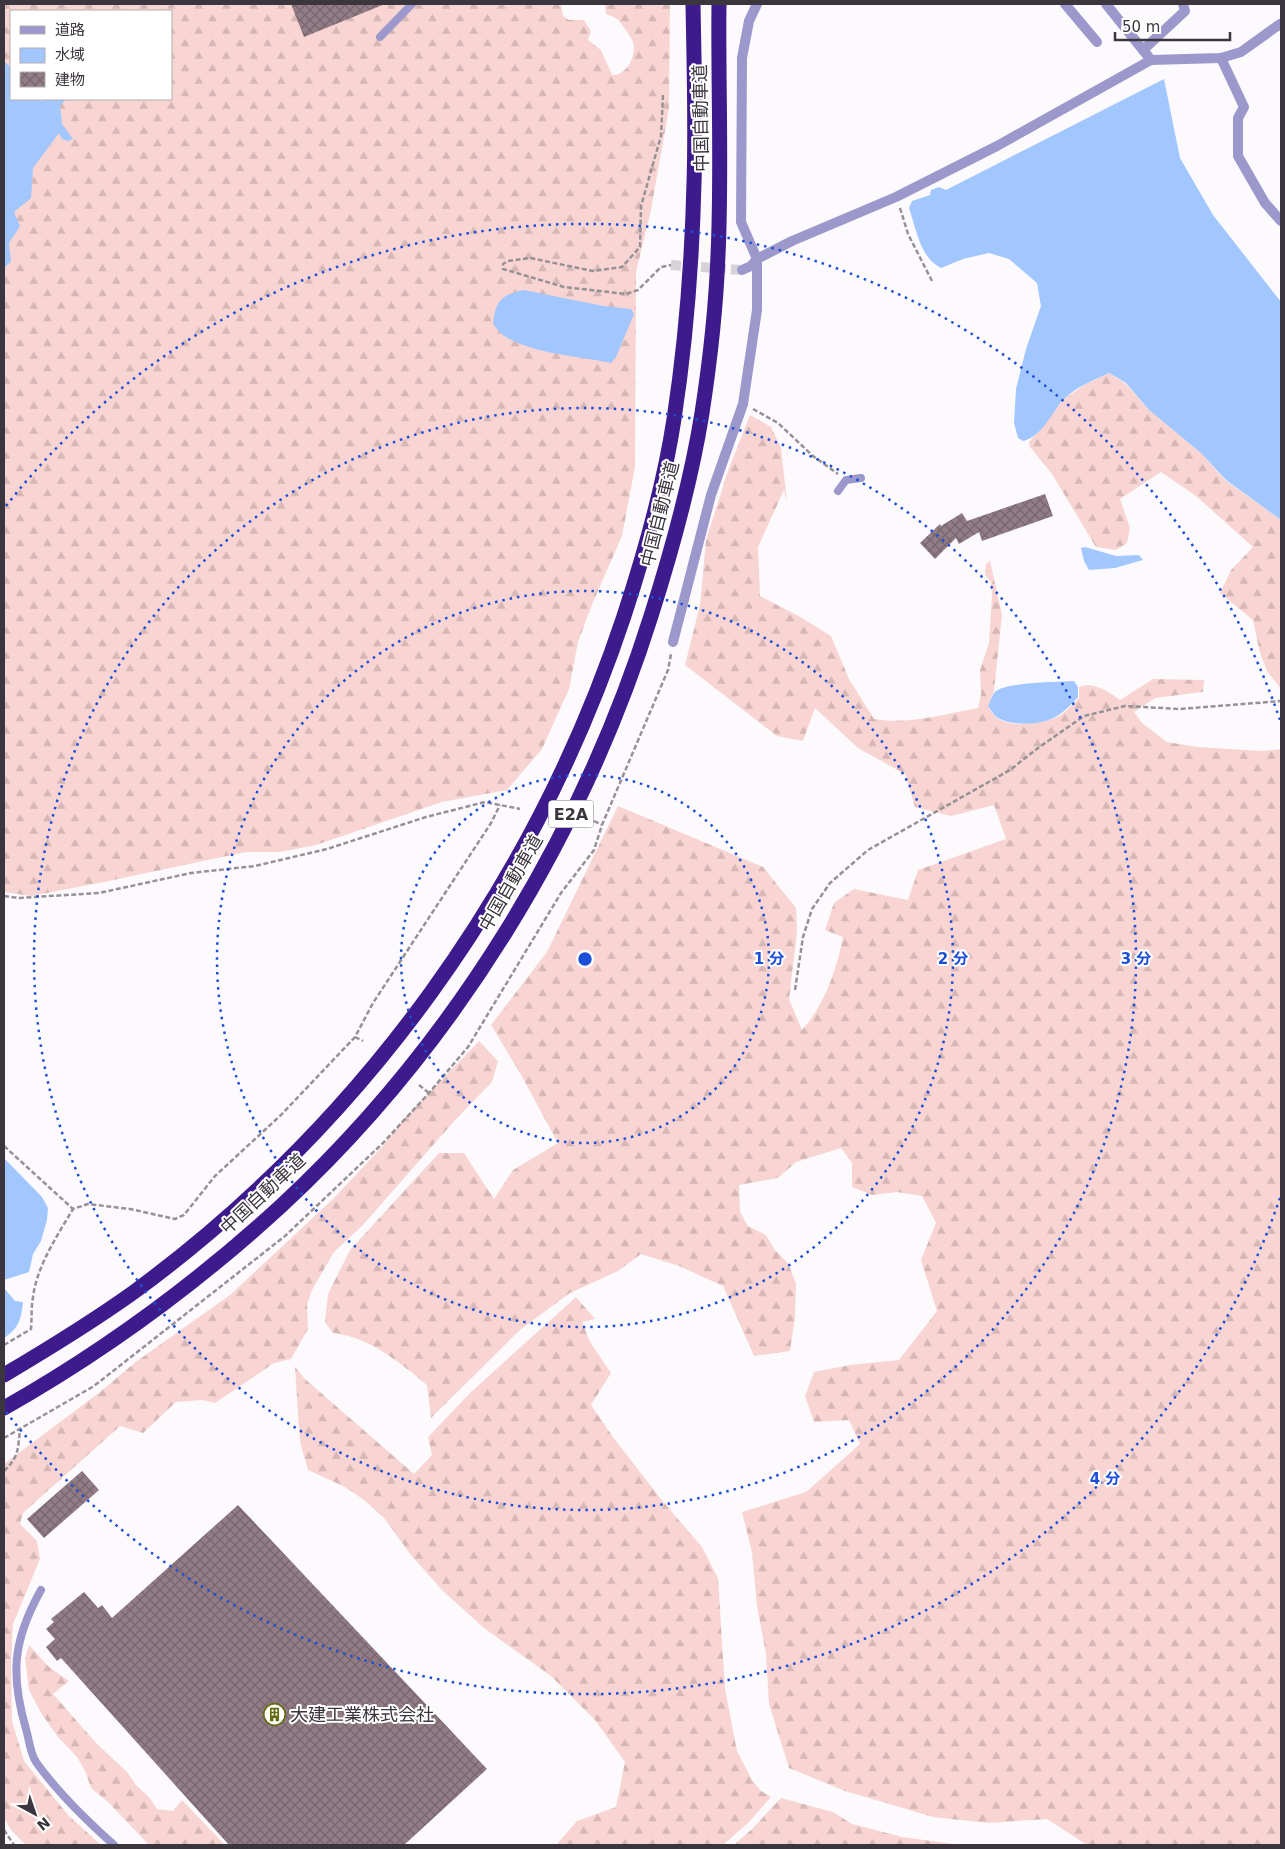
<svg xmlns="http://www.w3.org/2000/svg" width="1285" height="1849" viewBox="0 0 1285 1849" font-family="'DejaVu Sans','Noto Sans JP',sans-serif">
  <defs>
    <pattern id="forest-firs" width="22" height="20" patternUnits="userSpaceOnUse" patternTransform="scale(1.25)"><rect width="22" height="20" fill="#f8d5d3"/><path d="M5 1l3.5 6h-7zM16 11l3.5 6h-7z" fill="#d6b7b6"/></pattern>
    <pattern id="building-cross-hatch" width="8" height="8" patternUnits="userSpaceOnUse" patternTransform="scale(1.25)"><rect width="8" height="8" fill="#927c85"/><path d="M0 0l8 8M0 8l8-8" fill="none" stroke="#78666e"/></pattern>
  </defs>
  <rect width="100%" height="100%" fill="#fdfafd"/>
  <g fill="url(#forest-firs)" fill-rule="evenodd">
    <path d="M4,4H561L563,16L569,20H584L591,31L588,40L601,50L612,75C627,76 637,55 633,42C632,38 620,21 617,19C614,17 609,15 606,14L605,4H670L669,108L651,210L636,272L635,467L622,536L593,602L578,642L569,689L542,749L507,790L442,802L316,845L280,852H246L99,883L31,896L4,892ZM11,11H171V99H11Z"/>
    <polygon points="1109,373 1126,384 1149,410 1201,453 1225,480 1281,520 1281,689 1267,671 1260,653 1253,620 1220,593 1231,570 1253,547 1196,496 1161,472 1120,499 1130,528 1127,543 1116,550 1096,547 1052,474 1030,447 1029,442 1065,398 1086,384"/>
    <path d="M750,415L771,427L781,448L787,502L784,490L758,547L760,596L802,618L831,636L849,679L874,719C909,725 943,714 978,708L981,694L980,670L989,643L992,597L991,582L985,575L986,564L990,561L1002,615L994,691L988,706C990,710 994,716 997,718C1012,728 1040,724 1055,718C1064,714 1072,705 1079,698V687C1093,681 1110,692 1120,700L1153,679L1204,680L1203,692L1155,698L1134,712L1142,723L1167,742L1197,747L1262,751L1281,749V1845H1087L1047,1819L988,1823L933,1817L845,1791L789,1768L769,1704L766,1654L757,1606L752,1552L742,1512L806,1492L860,1444L849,1420L814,1422L805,1396L814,1372L850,1365L899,1360L937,1311L921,1260L936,1223L922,1196L897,1192L872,1195L852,1187V1163L841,1148L796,1162L778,1178L739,1185L740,1212L748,1226L766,1235L775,1250L788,1263L796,1284L795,1317L790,1351L754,1356L723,1286L679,1266L641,1254L618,1271L570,1293L521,1329L431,1418L427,1385C400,1363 370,1337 333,1333L325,1322L328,1294L350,1250L439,1153H464L494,1199L513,1170L558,1143L520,1073L491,1025L547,952L618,806L763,867L796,908L797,933L789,999L802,1030C824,1006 837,969 843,937L825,930L834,903L854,889L908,900L918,870L1006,839L994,805L951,816L915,807L905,774L858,748L815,708L803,741L777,736L685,665L700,605L706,540L728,471Z"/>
    <polygon points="479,1041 498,1061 492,1082 456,1119 362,1226 334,1252 312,1290 307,1304 308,1329 291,1359 274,1363 215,1403 202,1400 176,1402 143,1433 120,1426 23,1513 20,1524 37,1541 40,1559 13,1624 11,1663 12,1721 24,1761 69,1816 101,1845 26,1845 11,1830 4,1818 4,1464 100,1392 137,1361 230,1295 333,1199 381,1148 404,1119"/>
    <polygon points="576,1297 595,1319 582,1322 590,1342 611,1373 591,1405 613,1437 660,1498 702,1547 718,1578 725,1689 737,1751 752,1780 761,1791 771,1797 748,1823 723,1845 556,1845 577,1821 616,1807 625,1762 595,1720 551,1676 484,1628 443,1591 410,1554 385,1519 364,1500 345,1487 308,1470 300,1442 295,1367 305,1379 414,1474 432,1455 428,1437 470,1393"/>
    <polygon points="29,1645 49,1667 69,1681 53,1694 97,1744 127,1772 136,1785 149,1797 157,1809 173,1811 182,1800 225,1845 149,1845 109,1803 91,1788 86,1773 77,1757 58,1737 41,1713 29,1690 25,1658"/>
    <polygon points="781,1798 833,1812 852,1824 902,1837 961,1845 734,1845 753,1828"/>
  </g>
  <g fill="#a1c7fe">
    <polygon points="4,61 11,68 11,99 36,99 42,101 48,99 67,99 60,105 62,124 73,139 68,141 62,139 59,133 33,168 31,198 14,212 20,226 9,243 11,262 4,268"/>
    <path d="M1164,79L1180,158L1213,215L1281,302V520L1226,480L1201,453L1149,410L1126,383L1109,373C1094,380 1076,387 1064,399C1052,412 1042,437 1023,441L1018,438L1014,423L1016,389L1026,349L1041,306L1037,283L1009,259L989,253L963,259L941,268C920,258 916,228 909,208L912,201L930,195L931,190L939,187L946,190Z"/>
    <path d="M524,290L603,306L631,309L634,314L616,357L611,363C577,356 533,354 504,336C500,333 496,328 493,324C496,300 501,295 524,290Z"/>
    <polygon points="1085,547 1116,556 1139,555 1143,560 1115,568 1089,570 1084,561 1081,548"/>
    <path d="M1074,681L1078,687V697C1072,704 1065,711 1057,716C1043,725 1014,727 998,718C994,716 991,710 988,706C990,702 992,695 995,692C1004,682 1060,682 1074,681Z"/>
    <polygon points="4,1158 42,1197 48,1208 47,1220 41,1241 33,1254 29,1272 4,1280"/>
    <path d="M4,1288L15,1301L23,1302C21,1320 19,1328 4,1338Z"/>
  </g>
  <g fill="url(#building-cross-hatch)">
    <polygon points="291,4 385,4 304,37"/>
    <polygon points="1045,494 1053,516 982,541 979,532 959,544 956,538 935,559 920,543 940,524 941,526 962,513 967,521"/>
    <polygon points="82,1471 99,1490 44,1538 27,1519"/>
    <polygon points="238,1505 487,1769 404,1845 229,1845 61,1658 57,1661 46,1647 55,1639 46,1629 54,1622 51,1619 84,1592 98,1608 102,1605 112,1618"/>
  </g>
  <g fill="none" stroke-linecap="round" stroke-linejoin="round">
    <polyline stroke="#d6d3d7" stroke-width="10" stroke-dasharray="10 5" stroke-linecap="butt" points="671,265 742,270"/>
    <g stroke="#959196" stroke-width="2.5" stroke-dasharray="5 2.5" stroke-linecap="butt">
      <polyline points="663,95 661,136 641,206 640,247 622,267 593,271 530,258 508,261 503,264 503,269 564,287 626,294 638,290 661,267 671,265"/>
      <polyline points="900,208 908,234 933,283"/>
      <polyline points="753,409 778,423 813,456 838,474"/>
      <polyline points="594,821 602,825"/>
      <polyline points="4,896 18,898 99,893 191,873 255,866 327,849 426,817 485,802 520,809"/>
      <polyline points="795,990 803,937 812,909 830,883 868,850 1010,770 1038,748 1084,716 1125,706 1180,709 1281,701"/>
      <polyline points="355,1037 363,1041"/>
      <polyline points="419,1085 429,1093"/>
      <polyline points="4,1146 73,1209"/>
      <path d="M4,1345L31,1329C32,1318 31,1308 33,1297C37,1266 57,1236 73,1209L88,1204L130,1209L175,1219L184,1215L215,1176L281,1115L355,1037L373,1003L491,823L500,805"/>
      <polyline points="4,1438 94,1386 285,1236 383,1143 429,1093 468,1047 561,893 594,850 602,825 668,670 671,654"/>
      <path d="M4,1471C19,1457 18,1449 20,1428"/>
      <polyline points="4,1830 14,1845"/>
    </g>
    <g stroke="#9d98cc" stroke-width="8">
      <polyline points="380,37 412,4"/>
      <polyline points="838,491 846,480 861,478"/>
      <path d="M41,1590C13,1640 10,1674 26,1729C29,1739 30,1753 36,1762C58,1793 86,1820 114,1845"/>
    </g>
    <g stroke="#9d98cc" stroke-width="10">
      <polyline points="1065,4 1097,42"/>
      <polyline points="1106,4 1151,60"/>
      <polyline points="1143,50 1185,11 1183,4"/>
      <polyline points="1221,58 1244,107 1238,118 1238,156 1265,203 1281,221"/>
      <polyline points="742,270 751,266 757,259 792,241 896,197 997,146 1151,60 1221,58 1241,52 1280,24 1281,26"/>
      <polyline points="673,642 711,495 743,404 757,310 757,259 741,222 742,58 749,21 757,4"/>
    </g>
    <g stroke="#3e1b8c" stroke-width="15">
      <path d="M4,1375C48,1349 92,1322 134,1292C363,1124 535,885 624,616C645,552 664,485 674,419C686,341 692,262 694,183C696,124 694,63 693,4"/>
      <path d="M4,1408C103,1352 197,1283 281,1206C452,1048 581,838 651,616C672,550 691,482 702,413C710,361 716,308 718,255C722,171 718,88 719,4"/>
    </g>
  </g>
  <g fill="none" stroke="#1d4ed8" stroke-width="2.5" stroke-dasharray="2.5 5">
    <circle cx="585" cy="959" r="184"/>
    <circle cx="585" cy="959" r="368"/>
    <circle cx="585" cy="959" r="551"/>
    <path d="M1280 1198A735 735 0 0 1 6 1412M6 506A735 735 0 0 1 1280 720"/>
  </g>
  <defs>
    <symbol id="building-ring" viewBox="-11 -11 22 22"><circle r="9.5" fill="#fff" stroke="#646d14" stroke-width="1.5"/><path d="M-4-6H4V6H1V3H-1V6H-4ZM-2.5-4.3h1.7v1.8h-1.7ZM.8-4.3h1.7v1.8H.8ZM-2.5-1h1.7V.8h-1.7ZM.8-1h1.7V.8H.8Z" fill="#646d14"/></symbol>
  </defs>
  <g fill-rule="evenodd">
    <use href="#building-ring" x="262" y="1702" width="25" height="25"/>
  </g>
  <g text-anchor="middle" stroke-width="4" stroke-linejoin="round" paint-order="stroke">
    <rect fill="#fff" stroke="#767277" stroke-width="1" x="548.5" y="800.5" width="45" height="27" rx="4"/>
    <g font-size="16" font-weight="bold" fill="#3b353d">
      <text x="571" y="820">E2A</text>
    </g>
    <g font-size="18" fill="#3b353d" stroke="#fff">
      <text transform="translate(701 118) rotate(-91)" y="6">中国自動車道</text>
      <text transform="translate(660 514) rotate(-76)" y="6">中国自動車道</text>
      <text transform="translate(511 883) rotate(-60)" y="6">中国自動車道</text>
      <text transform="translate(263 1194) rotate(-43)" y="6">中国自動車道</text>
    </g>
    <g font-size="18" fill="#3b353d" stroke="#fff" text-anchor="start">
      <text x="290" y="1721">大建工業株式会社</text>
    </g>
  </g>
  <circle cx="585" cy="959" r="8" fill="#1d4ed8" stroke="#fff" stroke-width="2.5"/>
  <g font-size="15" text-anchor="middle" font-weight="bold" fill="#1d4ed8" stroke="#fff" stroke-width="4" stroke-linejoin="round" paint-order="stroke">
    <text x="769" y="964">1 分</text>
    <text x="953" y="964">2 分</text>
    <text x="1136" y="964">3 分</text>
    <text x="1105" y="1484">4 分</text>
  </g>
  <rect width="1285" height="1849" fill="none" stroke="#3b353d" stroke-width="10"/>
  <rect x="10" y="10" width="162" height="90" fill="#ffffff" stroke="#b1aeb1"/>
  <rect x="20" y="26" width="25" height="8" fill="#9d98cc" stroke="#b1aeb1"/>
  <text x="55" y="35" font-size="15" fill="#3b353d">道路</text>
  <rect x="20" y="48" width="25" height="15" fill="#a1c7fe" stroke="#b1aeb1"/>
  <text x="55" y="60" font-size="15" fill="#3b353d">水域</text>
  <rect x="20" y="72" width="25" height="15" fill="url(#building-cross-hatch)" stroke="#b1aeb1"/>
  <text x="55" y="85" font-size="15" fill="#3b353d">建物</text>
  <g transform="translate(35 1814) rotate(140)" stroke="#ffffff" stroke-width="4" paint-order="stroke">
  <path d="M0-4L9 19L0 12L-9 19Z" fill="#3b353d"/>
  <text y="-8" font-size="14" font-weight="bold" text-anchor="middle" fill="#3b353d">N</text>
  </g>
  <path d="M1115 32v8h115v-8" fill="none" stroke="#3b353d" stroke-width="2.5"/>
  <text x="1122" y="32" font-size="15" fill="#3b353d" stroke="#ffffff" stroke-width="4" paint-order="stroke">50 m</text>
</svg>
